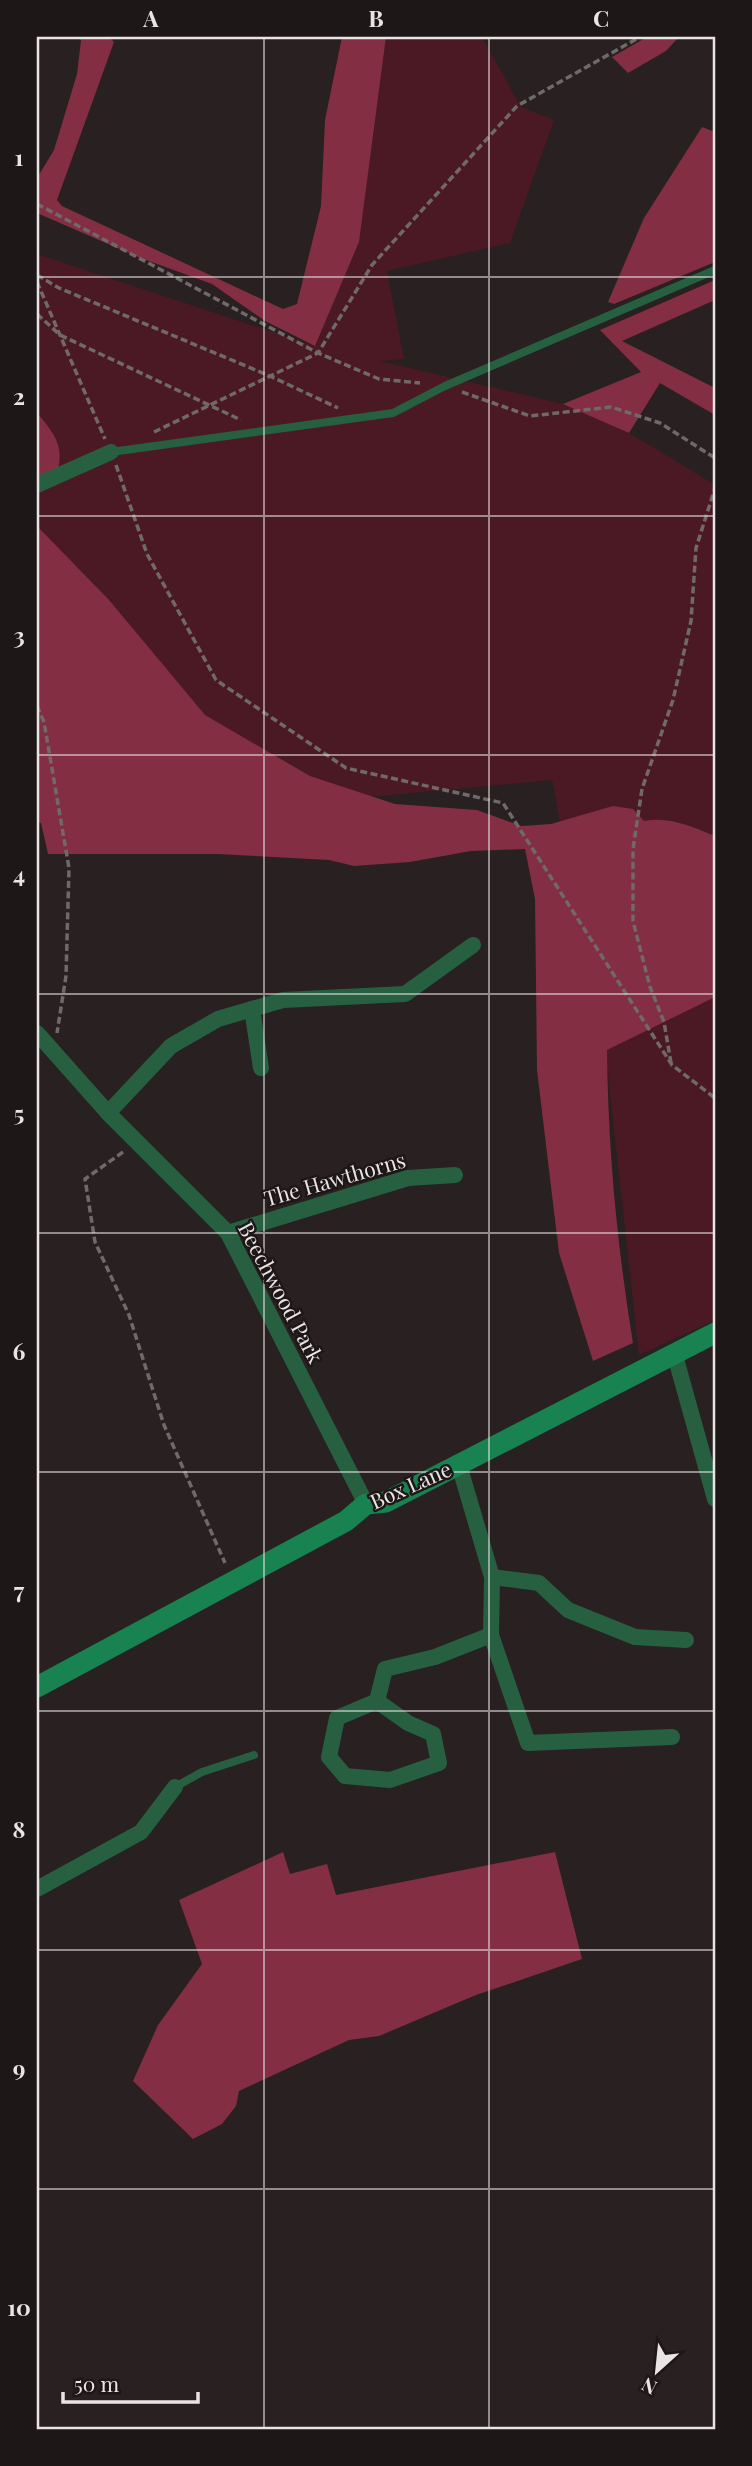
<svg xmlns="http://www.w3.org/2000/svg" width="752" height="2466" viewBox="0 0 752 2466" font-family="'Playfair Display',serif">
  <rect width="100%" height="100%" fill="#282021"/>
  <path fill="#4b1924" d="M386,37H482L521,107L554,120L510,243L387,271L404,359L380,361L563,404C618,423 666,455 715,485V1320L639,1355L607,1065L552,780L76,824L37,808V254L315,346L359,242Z"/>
  <g fill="#832e42">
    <polygon points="77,37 109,37 114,42 57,200 62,206 283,309 297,304 321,206 325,120 342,37 386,37 359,242 315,346 265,321 212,284 138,257 37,213 37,178 54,150 77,74 81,40"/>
    <polygon points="647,37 679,37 666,51 628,73 612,57"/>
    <polygon points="702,127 715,132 715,262 614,304 608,302 644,218"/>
    <polygon points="715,280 715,300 622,341 715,388 715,415 660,383 629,433 563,404 641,372 600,330"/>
    <path d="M37,413C53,432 64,444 58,470L37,479Z"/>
    <path d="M37,526L109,600L205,715L310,776L395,804L477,810L521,826L551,824L613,806L633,809L644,821C670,816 692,827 715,836V997L607,1050C608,1149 617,1245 633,1343L593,1361L559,1253L537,1070L535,899L525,849L471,851L410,862L354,866L329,860L217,854H48L41,823L37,822Z"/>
    <polygon points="283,1852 290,1874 327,1864 336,1895 555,1852 582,1959 476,1995 379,2036 349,2040 239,2091 236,2106 222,2124 193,2139 133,2081 158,2025 202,1964 179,1900"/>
  </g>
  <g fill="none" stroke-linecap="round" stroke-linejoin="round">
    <g stroke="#70696a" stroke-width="3.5" stroke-dasharray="7 3.5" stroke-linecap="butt">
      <polyline points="37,204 318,353 379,379 420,383"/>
      <polyline points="37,275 59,288 270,376 338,408"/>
      <polyline points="37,282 105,439"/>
      <polyline points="37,314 60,335 241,420"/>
      <polyline points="462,392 530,416 611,407 660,423 715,458"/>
      <polyline points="154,432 318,353 372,265 517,106 640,37"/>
      <polyline points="116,465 147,554 216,680 346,768 503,803 672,1065 715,1098"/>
      <polyline points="37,706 44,722 69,868 66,976 57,1033"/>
      <polyline points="671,1063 664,1022 650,987 633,921 633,849 642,789 673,700 691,621 696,548 715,488"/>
      <polyline points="123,1152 85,1179 95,1242 129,1315 164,1425 225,1563"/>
    </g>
    <g stroke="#276040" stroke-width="8">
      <polyline points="111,452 393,413 445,386 715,270"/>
      <polyline points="175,1787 202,1772 254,1755"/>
    </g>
    <g stroke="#276040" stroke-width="16">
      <polyline points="37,485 111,452"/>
      <polyline points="252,1009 261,1068"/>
      <polyline points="37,1033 108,1113 228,1233 366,1504"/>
      <polyline points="108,1113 171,1046 218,1019 283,1000 405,994 473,945"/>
      <polyline points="228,1233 408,1178 455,1175"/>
      <polyline points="674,1352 715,1499"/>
      <polyline points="459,1465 492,1577 491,1635 528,1743 672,1737"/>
      <polyline points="492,1577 539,1583 568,1610 635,1637 686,1640"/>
      <polyline points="377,1701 408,1723 433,1734 439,1763 390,1780 345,1776 329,1757 337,1718 377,1701 385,1669 435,1657 491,1635"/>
      <polyline points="37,1889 141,1832 175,1787"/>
    </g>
    <polyline stroke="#188250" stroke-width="21" points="37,1687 346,1521 366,1504 386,1502 715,1333"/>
  </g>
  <path fill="none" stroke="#eae5e5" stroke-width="2" stroke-opacity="0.55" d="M264,37V2429M489,37V2429M37,277H715M37,516H715M37,755H715M37,994H715M37,1233H715M37,1472H715M37,1711H715M37,1950H715M37,2189H715"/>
  <g text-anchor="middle" stroke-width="5" stroke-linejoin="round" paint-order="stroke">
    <g font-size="21" fill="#eae5e5" stroke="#1e1718">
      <text transform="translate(335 1180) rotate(-16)" y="7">The Hawthorns</text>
      <text transform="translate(280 1293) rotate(62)" y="7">Beechwood Park</text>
      <text transform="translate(411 1486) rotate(-24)" y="7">Box Lane</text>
    </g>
  </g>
  <rect width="752" height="2466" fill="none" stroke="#1e1718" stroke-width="77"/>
  <g transform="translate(657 2371) rotate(207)" stroke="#1e1718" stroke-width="5" paint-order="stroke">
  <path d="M0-5L12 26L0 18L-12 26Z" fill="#eae5e5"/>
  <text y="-10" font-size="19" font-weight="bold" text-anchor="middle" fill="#eae5e5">N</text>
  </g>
  <path d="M63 2392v10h135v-10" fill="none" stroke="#eae5e5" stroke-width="3.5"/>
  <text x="74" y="2392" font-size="21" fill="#eae5e5" stroke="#1e1718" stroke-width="5" paint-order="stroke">50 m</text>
  <rect x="38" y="38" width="676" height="2390" fill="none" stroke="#eae5e5" stroke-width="2.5"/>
  <g font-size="23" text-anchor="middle" font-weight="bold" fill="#eae5e5">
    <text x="151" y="27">A</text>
    <text x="376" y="27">B</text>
    <text x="601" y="27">C</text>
    <text x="19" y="166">1</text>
    <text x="19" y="405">2</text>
    <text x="19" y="644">3</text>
    <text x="19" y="883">4</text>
    <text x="19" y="1122">5</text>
    <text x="19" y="1360">6</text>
    <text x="19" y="1599">7</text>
    <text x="19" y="1838">8</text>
    <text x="19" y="2077">9</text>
    <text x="19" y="2316">10</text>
  </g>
</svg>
